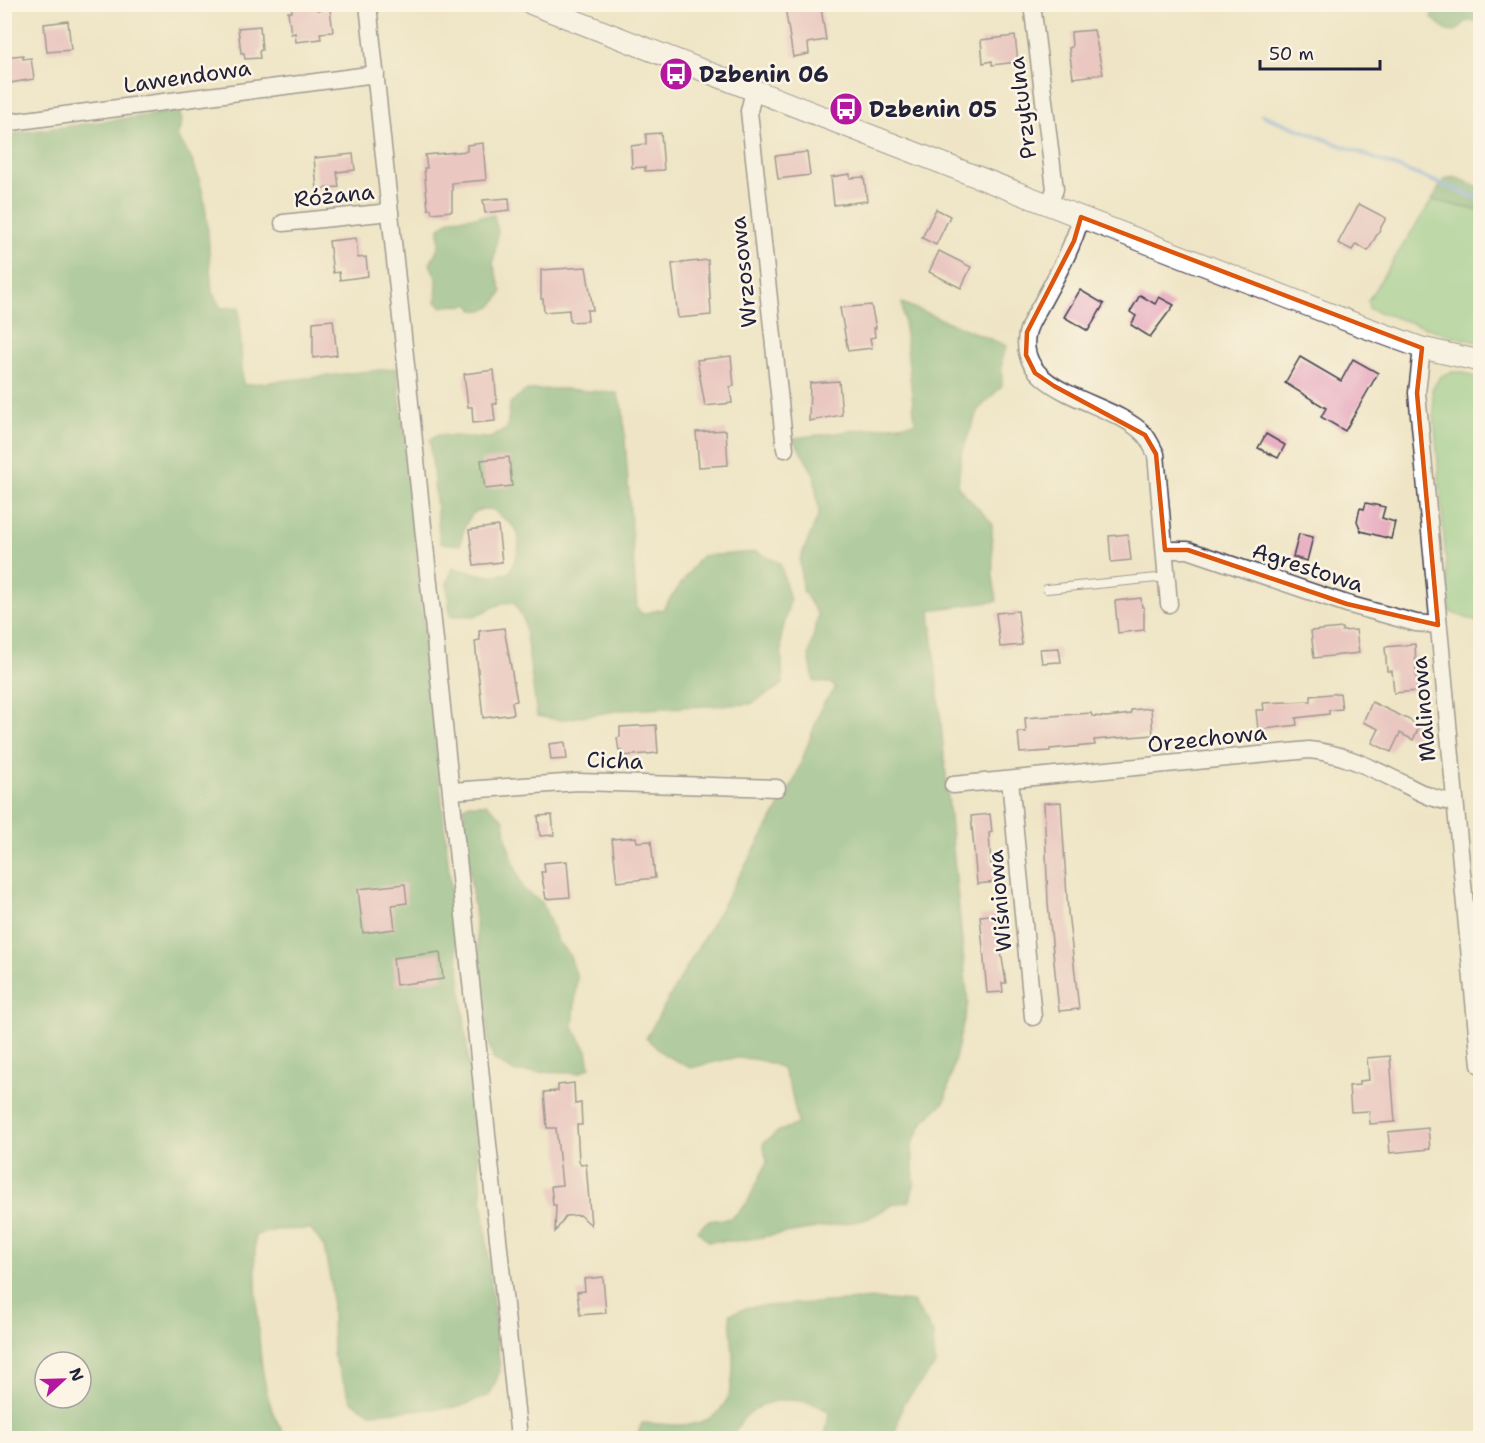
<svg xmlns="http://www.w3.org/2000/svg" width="1485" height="1443" viewBox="0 0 1485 1443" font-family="'Shantell Sans',sans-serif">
  <rect width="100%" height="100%" fill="#fcf5e5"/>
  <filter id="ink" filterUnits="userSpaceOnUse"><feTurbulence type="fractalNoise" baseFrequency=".0167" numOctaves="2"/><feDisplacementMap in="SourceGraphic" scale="12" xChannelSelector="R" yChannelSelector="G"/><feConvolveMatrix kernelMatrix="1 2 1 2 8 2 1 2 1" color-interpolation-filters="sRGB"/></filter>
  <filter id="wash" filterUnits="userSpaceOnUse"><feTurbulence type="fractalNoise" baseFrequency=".008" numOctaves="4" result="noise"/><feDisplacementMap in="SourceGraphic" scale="24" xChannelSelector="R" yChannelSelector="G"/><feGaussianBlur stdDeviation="1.35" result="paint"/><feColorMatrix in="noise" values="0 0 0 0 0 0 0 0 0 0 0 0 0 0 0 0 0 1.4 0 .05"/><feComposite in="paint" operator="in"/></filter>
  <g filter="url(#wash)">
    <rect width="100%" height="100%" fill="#efe5c6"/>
    <g fill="#83c883" stroke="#52755f" stroke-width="1.5">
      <polygon points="1432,200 1480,211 1480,343 1449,335 1369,309 1368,300"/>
      <polygon points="1452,372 1462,372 1480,379 1480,623 1450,612 1432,389 1441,376"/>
    </g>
    <g fill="#6aac71" stroke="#466756" stroke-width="1.5" fill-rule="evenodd">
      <polygon points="1433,5 1480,5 1480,22 1467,21 1455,32 1447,31 1432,18"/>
      <path d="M179,111L182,121L177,137C212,178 207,241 212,292L221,308L239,307L243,385L397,368C433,702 465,1037 500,1371L490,1395L459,1407L371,1413L351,1401L333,1355L331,1284L324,1247L311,1229L277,1230L255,1235V1259C258,1305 255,1406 289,1438H5L4,135ZM45,1362H81V1398H45Z"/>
      <polygon points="1454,177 1480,187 1480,211 1432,200 1444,179"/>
      <path d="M494,215L498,231L493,264L502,292C494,305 490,312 474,310L469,304C460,308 452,303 442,307L436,302L437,280L430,264L439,245V228L451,219Z"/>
      <path d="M902,303L1007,346L1002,358V386L978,410L961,455L958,487L992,523L993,576L997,601L930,610L968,1003L945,1101L924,1121L912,1144L914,1184L910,1201L894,1204L865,1220L738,1241H708L697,1230L708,1221L732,1218L747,1203L767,1162L763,1143L779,1131L798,1124L791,1090L782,1068C747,1052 727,1058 691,1068L665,1055L646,1038L794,781L823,704L836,688L830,683L814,682L809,655L818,615L802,589L800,559L819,514L814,474L793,438L915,423Z"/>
      <path d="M563,389L617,393L623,411L637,608L642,614L663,609L701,556L757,552L780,563L790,600L781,638L783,684L751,704L623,710L559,720L537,716L524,621L514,602L502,603L475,616H450L447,583L453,568L488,576L509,573C516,560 525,538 513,526C507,519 500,518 494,510C470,504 464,525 460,545L440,543L430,440L438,435L490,438L507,429L510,403L527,390Z"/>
      <polygon points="469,804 487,804 504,820 507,843 523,889 542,902 558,942 570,956 577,977 573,1028 587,1050 590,1067 579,1073 514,1072 493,1059 488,1040 463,808"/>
      <path d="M875,1299L913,1302L933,1333L935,1365L903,1404L895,1433L898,1438H825L829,1412C805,1396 768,1395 746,1416C740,1422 736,1432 729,1438H636L642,1423C658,1423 682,1428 698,1423C746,1410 731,1351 730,1314L749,1307Z"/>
    </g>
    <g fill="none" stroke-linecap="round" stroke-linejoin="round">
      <polyline stroke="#70a1db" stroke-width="4.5" points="1262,115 1480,199"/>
    </g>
    <g id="blocks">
      <g fill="#e4a2bb">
        <polygon points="291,4 316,4 317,10 330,9 333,32 320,33 321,39 296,42 295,33 291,34 288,12 292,12"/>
        <polygon points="800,5 801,11 821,8 826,40 808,43 809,54 793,57 785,7"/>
        <polygon points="68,21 71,50 47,52 44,24"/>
        <polygon points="260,26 262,50 259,51 260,58 245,59 244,53 241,53 238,28"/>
        <polygon points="1094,30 1103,74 1073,78 1069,48 1072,47 1071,32"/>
        <polygon points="1015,36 1018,62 992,65 992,61 983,63 981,40"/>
        <polygon points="23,55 23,59 31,58 34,79 4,84 4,57"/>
        <polygon points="661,133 664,170 645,171 645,167 632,168 631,146 646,144 646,134"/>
        <polygon points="483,143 486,180 452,183 452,211 432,213 431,209 428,209 424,168 427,168 425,155 467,151 467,145"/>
        <polygon points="807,152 810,175 778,179 775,156"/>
        <polygon points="353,154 355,170 337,172 339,187 317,189 314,158"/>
        <polygon points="850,174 850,178 864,177 867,201 834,205 831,177"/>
        <polygon points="509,198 510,210 485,213 483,200"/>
        <polygon points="1359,204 1386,218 1368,251 1356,244 1352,250 1338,243"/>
        <polygon points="936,209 950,216 936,245 922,238"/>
        <polygon points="356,238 358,258 366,257 368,276 340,280 339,272 333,273 329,241"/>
        <polygon points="939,251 971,267 961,288 929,272"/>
        <polygon points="708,260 711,315 678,318 672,264"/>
        <polygon points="586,267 593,310 587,310 588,321 570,322 569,310 544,312 543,299 541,299 541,270"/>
        <polygon points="1080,290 1104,304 1088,331 1064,317"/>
        <polygon points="1140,295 1155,304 1159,297 1174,305 1150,337 1131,325 1136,316 1130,312"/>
        <polygon points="871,305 876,328 874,328 875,337 870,338 872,348 848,351 840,308"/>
        <polygon points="333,320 337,355 313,358 313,322"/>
        <polygon points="731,356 734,386 730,387 732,403 705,406 697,360"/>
        <polygon points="1300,357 1341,381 1353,359 1378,373 1345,431 1321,417 1326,408 1285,383"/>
        <polygon points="494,370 497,404 493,404 495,421 473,423 472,407 468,407 464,374"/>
        <polygon points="839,381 842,415 809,421 810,383"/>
        <polygon points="726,430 728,465 699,467 696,432"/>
        <polygon points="1266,434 1285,445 1278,458 1258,448"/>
        <polygon points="509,457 512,486 485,489 481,460"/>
        <polygon points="1366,503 1385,507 1382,518 1395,522 1391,539 1361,531 1357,521 1360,508 1364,509"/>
        <polygon points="498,526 502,562 474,565 469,530"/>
        <polygon points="1128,534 1131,560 1111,562 1109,536"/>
        <polygon points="1299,534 1313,537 1307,561 1293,557"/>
        <polygon points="1141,598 1142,607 1144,607 1144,630 1118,633 1115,601"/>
        <polygon points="1018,611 1022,645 1000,647 996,613"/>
        <polygon points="504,628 517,701 512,702 514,714 483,718 475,641 480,640 479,631"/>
        <polygon points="1342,628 1342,631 1356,630 1359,653 1314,658 1311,631"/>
        <polygon points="1415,644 1417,691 1394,693 1392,671 1387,671 1385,647"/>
        <polygon points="1059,648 1061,662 1042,663 1040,649"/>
        <polygon points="1340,693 1342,709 1329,710 1329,714 1296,718 1297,725 1258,730 1256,710 1264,710 1263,703 1311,701 1311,696"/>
        <polygon points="1372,702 1420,725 1413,740 1400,733 1391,752 1372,743 1379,729 1363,722"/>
        <polygon points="1151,708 1153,735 1094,740 1095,745 1050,749 1050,751 1020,753 1018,732 1026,732 1025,718 1091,713 1092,716 1107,717 1131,714 1131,710"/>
        <polygon points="656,725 658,753 622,756 622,751 619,751 617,738 620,737 620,727"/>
        <polygon points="565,742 567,759 551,760 549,744"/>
        <polygon points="1061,802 1068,912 1079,1009 1059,1011 1048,903 1044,803"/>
        <polygon points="990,814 992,832 989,833 991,864 995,864 997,882 977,884 971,816"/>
        <polygon points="552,815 554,835 540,836 538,816"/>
        <polygon points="636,837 637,842 651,841 655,878 617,882 612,839"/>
        <polygon points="567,861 570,897 546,899 541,872 545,872 544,863"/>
        <polygon points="405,884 407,903 392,905 395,929 363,933 358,889"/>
        <polygon points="999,914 1001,933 998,933 1006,983 1002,983 1003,992 987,993 980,916"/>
        <polygon points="440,952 443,979 396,985 393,958"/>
        <polygon points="1390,1056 1395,1122 1370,1124 1369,1111 1351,1112 1349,1086 1359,1085 1359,1081 1369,1080 1367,1058"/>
        <polygon points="574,1083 575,1104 581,1103 582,1125 577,1125 579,1161 581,1165 586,1164 591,1225 580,1215 566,1216 555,1232 556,1205 553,1205 551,1186 562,1185 556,1128 547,1128 544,1092 558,1091 558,1085"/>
        <polygon points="1428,1128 1430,1149 1390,1153 1388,1132"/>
        <polygon points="603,1277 606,1313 580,1315 577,1292 585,1291 584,1279"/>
      </g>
    </g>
  </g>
  <g filter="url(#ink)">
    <use href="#blocks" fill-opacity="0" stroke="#413f50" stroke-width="1.5"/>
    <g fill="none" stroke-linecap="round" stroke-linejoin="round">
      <defs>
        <polyline id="service" points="1047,589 1167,577"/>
        <g id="minor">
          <polyline points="368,4 519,1438"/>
          <polyline points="1032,4 1055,189 1049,205"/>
          <polyline points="754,91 749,111 785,449"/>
          <polyline points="4,123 376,74"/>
          <path d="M1081,217C1073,247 1058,273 1043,301C1038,311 1029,323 1027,334C1016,395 1112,400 1144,434C1149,439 1152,447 1156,454L1169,604"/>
          <polyline points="283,223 390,212"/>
          <polyline points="1422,348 1417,393 1480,1065"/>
          <polyline points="1165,550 1188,550 1347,604 1416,623 1438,625"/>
          <polyline points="1010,780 1033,1017"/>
          <path d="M953,785L1309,750C1340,753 1366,765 1394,779C1415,789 1430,800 1454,802"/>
          <polyline points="452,791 578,782 777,788"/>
        </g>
        <polyline id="tertiary" points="532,4 1356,324 1422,348 1480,361"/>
      </defs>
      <use href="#service" stroke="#413f50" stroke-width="10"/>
      <use href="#minor" stroke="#413f50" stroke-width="19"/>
      <use href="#tertiary" stroke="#413f50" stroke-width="23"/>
      <use href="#service" stroke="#fff" stroke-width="8"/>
      <use href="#minor" stroke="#fff" stroke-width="16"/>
      <use href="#tertiary" stroke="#fff" stroke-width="21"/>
    </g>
  </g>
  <path d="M0 0H1485V1443H0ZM1081,217L1422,348L1417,393L1438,625L1347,604L1188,550H1165L1156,454L1145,435L1054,386L1035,373L1026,355L1027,332L1074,241Z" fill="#efe5c6" fill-opacity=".55" fill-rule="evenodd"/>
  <path fill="none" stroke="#de560e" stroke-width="4.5" stroke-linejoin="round" d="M1081,217L1422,348L1417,393L1438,625L1347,604L1188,550H1165L1156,454L1145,435L1054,386L1035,373L1026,355L1027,332L1074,241Z"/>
  <defs>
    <symbol id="bus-disc" viewBox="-11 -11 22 22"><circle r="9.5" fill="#b5179e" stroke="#fcf5e5"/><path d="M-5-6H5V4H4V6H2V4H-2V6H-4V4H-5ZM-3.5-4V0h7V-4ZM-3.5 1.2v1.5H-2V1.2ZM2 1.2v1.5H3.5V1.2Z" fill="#fff"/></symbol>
  </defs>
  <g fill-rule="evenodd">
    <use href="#bus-disc" x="657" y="55" width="38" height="38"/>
    <use href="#bus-disc" x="827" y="90" width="38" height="38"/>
  </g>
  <g text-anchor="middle" stroke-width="5" stroke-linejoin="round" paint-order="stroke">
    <g font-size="22" font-weight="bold" fill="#22223b" stroke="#fcf5e5" text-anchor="start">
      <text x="699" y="82">Dzbenin 06</text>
      <text x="869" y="117">Dzbenin 05</text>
    </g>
    <g font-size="22" fill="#22223b" stroke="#fcf5e5">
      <text transform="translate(187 76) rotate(-8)" y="8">Lawendowa</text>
      <text transform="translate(1022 108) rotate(-97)" y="8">Przytulna</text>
      <text transform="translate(334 195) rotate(-6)" y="8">Różana</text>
      <text transform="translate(743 272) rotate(-96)" y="8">Wrzosowa</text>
      <text transform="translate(1308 567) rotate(18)" y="8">Agrestowa</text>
      <text transform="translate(1423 709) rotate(-95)" y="8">Malinowa</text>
      <text transform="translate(1207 738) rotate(-6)" y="8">Orzechowa</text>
      <text transform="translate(615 760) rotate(2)" y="8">Cicha</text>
      <text transform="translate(999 901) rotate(-95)" y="8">Wiśniowa</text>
    </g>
  </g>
  <rect width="1485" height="1443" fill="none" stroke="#fcf5e5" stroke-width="24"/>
  <g transform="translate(63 1380) rotate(68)"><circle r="28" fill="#fcf5e5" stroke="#a5a1a1" stroke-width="1.5"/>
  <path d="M0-4.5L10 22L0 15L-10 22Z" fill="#b5179e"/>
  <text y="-9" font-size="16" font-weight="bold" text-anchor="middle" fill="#22223b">N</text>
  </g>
  <path d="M1260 60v9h120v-9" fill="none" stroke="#22223b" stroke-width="3"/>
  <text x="1269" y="60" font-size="18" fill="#22223b" stroke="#fcf5e5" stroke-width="4.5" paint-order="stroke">50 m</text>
</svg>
